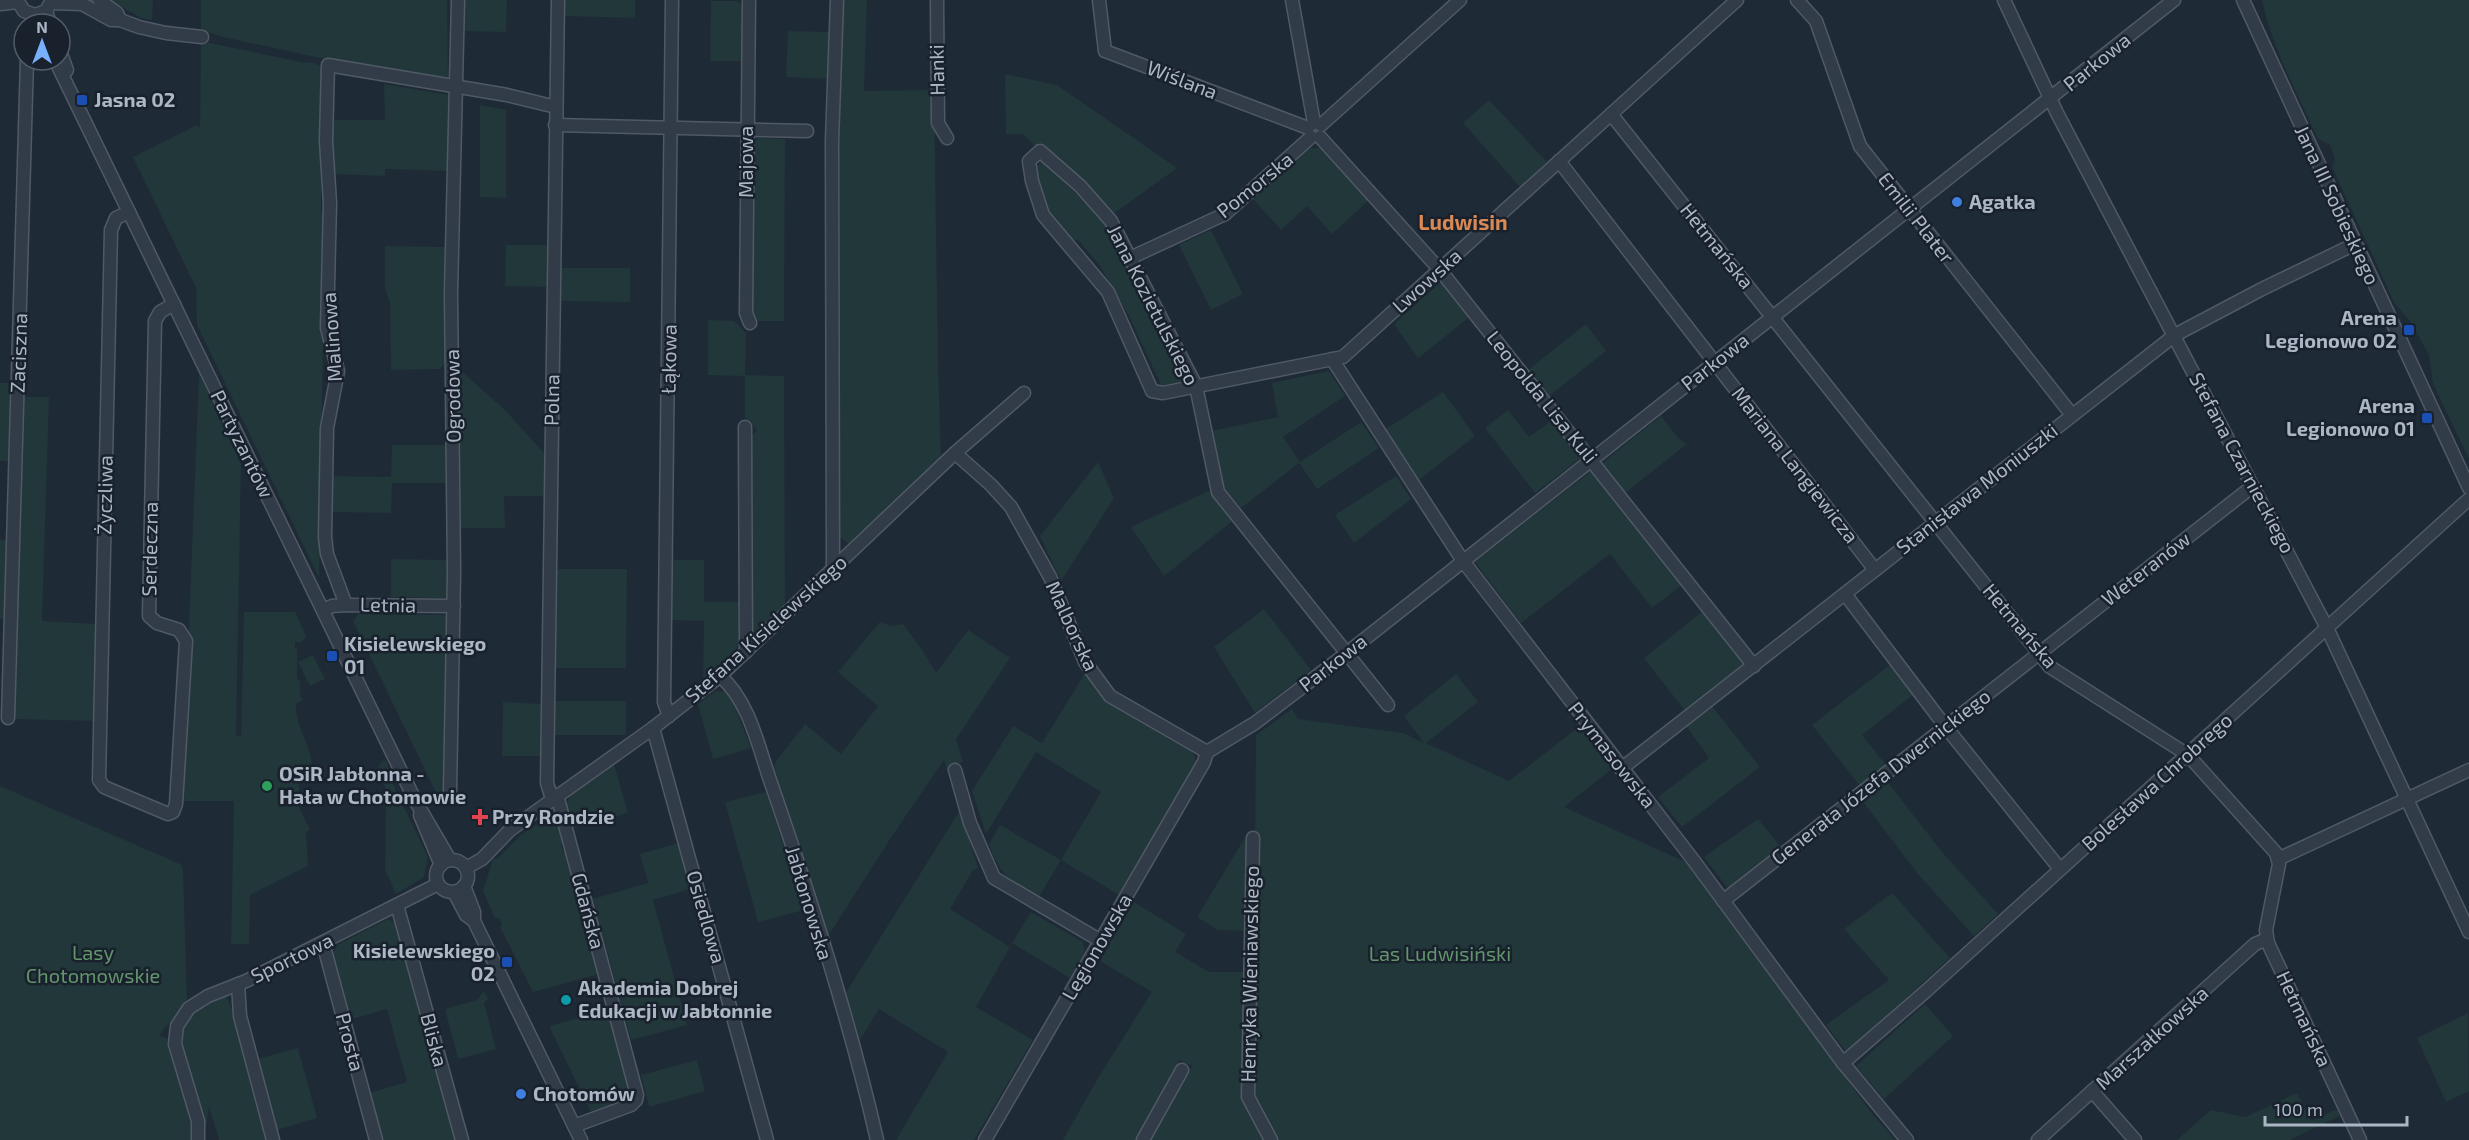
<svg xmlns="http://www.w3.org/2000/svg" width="2469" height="1140" viewBox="0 0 2469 1140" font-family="'Exo 2',sans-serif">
  <rect width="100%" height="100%" fill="#1f2a37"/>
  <g fill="#213739">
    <polygon points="110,0 153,0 152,20 141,18"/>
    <polygon points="201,0 447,0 448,80 371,69 223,37 201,30"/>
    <polygon points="463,0 507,0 506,32 462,31"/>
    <polygon points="562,0 635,0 635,18 562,16"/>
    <polygon points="842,0 867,0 864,91 934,90 938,366 941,458 862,536 861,531 849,544 837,535 836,140"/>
    <path d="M2262,0H2469V459L2433,384L2429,355L2410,321L2395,304L2332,167L2335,159L2330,145L2318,139C2298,94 2272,49 2262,0Z"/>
    <polygon points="711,1 737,1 745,9 744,61 710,61"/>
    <polygon points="788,31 831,32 830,79 786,77"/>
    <polygon points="201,41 301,62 314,63 321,67 321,213 325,219 319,578 197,325 196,288 133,157 197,125 200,128"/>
    <polygon points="1005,74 1057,85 1177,168 1113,214 1039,143 1035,146 1023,134 1006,134"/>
    <polygon points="384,84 448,95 448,171 385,169 385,176 332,174 332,120 385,120"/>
    <polygon points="1489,100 1547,162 1520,187 1463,123"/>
    <polygon points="480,105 506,110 506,198 480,197"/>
    <polygon points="758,138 785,139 784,321 758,321 750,313 752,144"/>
    <polygon points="1309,148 1322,148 1369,200 1332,234 1307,206 1281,230 1253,199"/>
    <polygon points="1042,161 1104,221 1119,246 1185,382 1162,387 1129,316 1100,266 1079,241 1066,237 1048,218 1033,170"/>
    <polygon points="1211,230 1243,294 1211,310 1179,245"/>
    <polygon points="506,245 547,245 547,287 505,286"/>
    <polygon points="385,246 446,247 445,363 440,369 391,370 390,303 385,288"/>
    <polygon points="560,268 630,268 630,302 559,301"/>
    <polygon points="1443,280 1471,316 1418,358 1394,324"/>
    <polygon points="708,320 734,321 746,333 745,375 784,376 785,606 752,637 748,636 750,438 757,430 745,417 745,376 708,375"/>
    <polygon points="1586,324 1606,351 1549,396 1528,370"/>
    <polygon points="459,369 506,411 545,454 544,496 504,496 505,528 459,528"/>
    <polygon points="1329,371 1345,396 1283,437 1300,462 1361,422 1379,448 1317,489 1299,463 1241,508 1222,484 1211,431 1278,417 1272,383"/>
    <path d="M199,374L241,462L236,736H241L244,612H295L306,636L302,642H295V648L297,649V679L300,680V695L303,700L296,704C296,728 309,740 312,764L299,771V807L310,830L306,832L308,866L250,895L249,944H231L234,801H182Z"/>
    <polygon points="0,383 14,383 12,461 0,461"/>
    <polygon points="1443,392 1475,436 1419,480 1386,429"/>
    <polygon points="22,397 49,397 42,621 97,624 95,721 15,719"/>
    <polygon points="1508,410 1529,437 1552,420 1582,457 1535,493 1485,428"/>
    <polygon points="1661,416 1679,439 1687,444 1625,493 1602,463"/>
    <polygon points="392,445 448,445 448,483 392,483 391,513 332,512 332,476 391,477"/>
    <polygon points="1098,462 1114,498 1061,581 1040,536"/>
    <polygon points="1592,470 1682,585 1652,608 1610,554 1521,623 1475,562"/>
    <polygon points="1396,476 1411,499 1354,543 1335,515"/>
    <polygon points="1211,490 1235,519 1164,576 1131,527"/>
    <polygon points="0,540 9,540 6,619 0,619"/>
    <polygon points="391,559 447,560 447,598 391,597"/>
    <path d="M671,560H704V602H740C741,649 742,654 703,682L704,621L671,620Z"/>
    <polygon points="556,569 627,569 626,668 555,668"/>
    <polygon points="1264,609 1311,670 1255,713 1214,647"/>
    <polygon points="1703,611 1745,664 1686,712 1644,658"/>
    <polygon points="358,614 446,615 443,807 353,621"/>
    <polygon points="880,622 891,626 903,624 923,651 936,673 968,630 1010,658 956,739 963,762 952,765 947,770 944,760 892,836 827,938 774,769 776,761 805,724 841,754 878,706 838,672"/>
    <polygon points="313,655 325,679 310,686 298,662"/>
    <polygon points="1891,664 1914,694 1862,735 1886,765 1860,786 1812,725"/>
    <path d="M1085,673L1108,703L1194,754L1197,764L1119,895L1061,860L1039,897C1011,880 1000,877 989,844L1000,825L1061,860L1101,792L1036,752L986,834L972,791L1013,726L1042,743Z"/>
    <polygon points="1456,674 1478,702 1426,743 1509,781 1580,726 1613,768 1564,807 1688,863 1870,1111 1895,1140 1276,1140 1253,1100 1256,735 1292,709 1298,719 1403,733 1424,743 1404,716"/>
    <polygon points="716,691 726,692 730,695 751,748 713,759 698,704"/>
    <rect x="554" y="701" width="72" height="34"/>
    <polygon points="503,702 541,704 540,756 502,756"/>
    <polygon points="1712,706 1760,767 1682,827 1658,797 1709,758 1686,726"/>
    <polygon points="386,760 396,791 428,857 424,877 396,894 385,870 386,789 377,769 382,761"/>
    <polygon points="614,764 628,813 573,828 566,804 570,796"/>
    <polygon points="1886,780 1942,852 1998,914 1974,936 1917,873 1861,799"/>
    <polygon points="0,786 180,864 183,869 187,1003 161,1032 160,1036 171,1040 194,1122 194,1140 0,1140"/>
    <polygon points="766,792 804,910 758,922 725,802"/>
    <polygon points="549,810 556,813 563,841 561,843 563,852 566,852 599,974 533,992 500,927 502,925 499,918 495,918 483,891 493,859 498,858 521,835 539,823 538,819"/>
    <polygon points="960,810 978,868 973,870 950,909 1010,947 976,1007 1033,1040 974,1140 896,1140 948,1052 879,1009 860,1040 845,994"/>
    <polygon points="1758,819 1782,848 1728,889 1704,857"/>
    <polygon points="1249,831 1248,931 1218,930 1197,917"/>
    <polygon points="682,842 694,888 653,900 687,1025 631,1040 593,899 648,883 640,854"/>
    <polygon points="1892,893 1950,958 1846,1052 1826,1025 1889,980 1844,929"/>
    <polygon points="1134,902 1186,934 1175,952 1209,972 1247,972 1244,1103 1265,1140 1150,1140 1192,1066 1179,1060 1176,1070 1137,1140 1063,1140 1098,1078 1152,992 1100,961"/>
    <polygon points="1031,912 1083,942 1085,952 1070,978 1012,943"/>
    <polygon points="388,919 396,923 456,1140 381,1140 369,1093 407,1082 387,1009 349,1020 332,956 337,945"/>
    <polygon points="484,991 488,999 484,1003 496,1049 458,1059 445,1009 477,1000"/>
    <path d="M226,995L236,1020L266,1140H219L209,1107L206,1128C195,1097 160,1025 200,1004C208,1000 218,998 226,995Z"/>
    <polygon points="1925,1004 1953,1036 1884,1099 1856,1066"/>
    <polygon points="609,1010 631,1095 630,1099 592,1114 549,1026"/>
    <polygon points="2468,1013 2469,1091 2446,1102 2417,1038"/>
    <polygon points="298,1048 317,1118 277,1130 257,1059"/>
    <polygon points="697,1060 705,1091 649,1107 641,1075"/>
    <polygon points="2297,1093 2311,1121 2337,1109 2340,1116 2289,1140 2177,1140 2211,1110 2245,1117"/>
  </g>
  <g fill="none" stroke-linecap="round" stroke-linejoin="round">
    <defs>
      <g id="minor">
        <polyline points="17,0 24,11 35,15 46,11 52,0"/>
        <polyline points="99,0 117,13 120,20"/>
        <polyline points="749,0 746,313 750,323"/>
        <polyline points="937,0 938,123 947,138"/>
        <polyline points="1099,0 1105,51 1308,128"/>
        <polyline points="1292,0 1314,123"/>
        <polyline points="1797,0 1816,21 1860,146 2072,415"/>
        <polyline points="2004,0 2057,113 2327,628 2469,932"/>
        <polyline points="2243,0 2469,488"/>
        <polyline points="51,3 82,4 111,20 120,20 139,27 166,33 202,37"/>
        <polyline points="0,4 18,2"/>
        <polyline points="46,11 50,24"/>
        <polyline points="60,51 67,70"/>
        <polyline points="55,60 416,802 450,860"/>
        <polyline points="1611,114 2050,667 2188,755 2276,853 2279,864 2266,930 2268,943 2360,1140"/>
        <polyline points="555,125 807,131"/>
        <polyline points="1321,125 1460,0"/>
        <polyline points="1320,137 1440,270 1754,666"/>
        <polyline points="1559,161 1875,570"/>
        <polyline points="129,212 116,218 111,230 99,780 104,787 168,814 173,812 176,804 186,641 179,630 157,623 149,616 155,321 160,312 174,304"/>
        <polyline points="1130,258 1225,214 1311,137"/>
        <polyline points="1332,359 1463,561 1694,861 1843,1063 1907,1140"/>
        <polyline points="745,427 746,652"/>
        <polyline points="955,453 991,485 1011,507 1050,577 1085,662 1110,696 1207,752"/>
        <polyline points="833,569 832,141 837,0"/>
        <polyline points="1845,594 1945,726 2060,869"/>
        <polyline points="346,605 327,554 325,537 327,428 338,371 327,328 330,203 326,141 328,65 507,95 556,107"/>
        <polyline points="323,610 332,606 346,605 454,606"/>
        <path d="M720,676C750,701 759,750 772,786C812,902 850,1021 877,1140"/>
        <polyline points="1388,705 1218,492 1196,386 1111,221 1080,186 1040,151 1029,161 1032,181 1043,215 1108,292 1152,391 1163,393 1343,357 1737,0"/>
        <polyline points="669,716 664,702 672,0"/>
        <polyline points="8,718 27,60"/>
        <polyline points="653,728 767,1140"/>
        <polyline points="1207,752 1255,723 1347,653 2174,0"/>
        <polyline points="1621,769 2175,335 2262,289 2355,244"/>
        <polyline points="955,770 970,823 994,878 1101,941"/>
        <polyline points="450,792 454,573 451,293 458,0"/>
        <polyline points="557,795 637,1095 636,1100 631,1105 574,1126"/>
        <polyline points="552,799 547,783 558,0"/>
        <polyline points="420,815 441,865"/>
        <polyline points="1253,838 1248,1097 1271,1140"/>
        <polyline points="2278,859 2469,770"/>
        <circle cx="452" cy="876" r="16"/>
        <polyline points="466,868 482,859 510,830 653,728 720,676 955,453 1024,393"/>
        <polyline points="464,886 474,912 474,921"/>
        <polyline points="454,892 466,915 474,921 581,1140"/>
        <polyline points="1723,901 2253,486"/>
        <polyline points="397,905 462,1140"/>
        <polyline points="323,943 376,1140"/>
        <polyline points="238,984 240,1016 273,1140"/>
        <polyline points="1843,1063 1925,992 2469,499"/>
        <polyline points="2092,1091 2135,1140"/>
        <polyline points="198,1140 198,1121 175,1044 177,1026 189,1008 208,996 246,981 438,884"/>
        <polyline points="985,1140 1204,762 1207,752"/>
        <polyline points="1143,1140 1182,1070"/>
        <polyline points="2038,1140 2255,944 2267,939"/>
      </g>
    </defs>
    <use href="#minor" stroke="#505966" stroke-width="15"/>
    <use href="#minor" stroke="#323c48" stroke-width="12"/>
  </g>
  <g fill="#1a4fb4" stroke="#18212c" stroke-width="2">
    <rect x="76" y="94" width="12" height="12" rx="3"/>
    <rect x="2403" y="324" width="12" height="12" rx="3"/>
    <rect x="2421" y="412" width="12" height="12" rx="3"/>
    <rect x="326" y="650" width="12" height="12" rx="3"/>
    <rect x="501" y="956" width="12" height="12" rx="3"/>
  </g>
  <g fill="#3f7fe0" stroke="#18212c" stroke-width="2">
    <circle cx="1957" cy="202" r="6"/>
    <circle cx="521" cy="1094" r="6"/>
  </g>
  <circle fill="#2e9e5b" stroke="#18212c" stroke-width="2" cx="267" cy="786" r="6"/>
  <path fill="#e0444e" stroke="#18212c" stroke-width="2" d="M477 808h6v6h6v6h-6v6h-6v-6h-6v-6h6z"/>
  <circle fill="#0f9aa8" stroke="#18212c" stroke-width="2" cx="566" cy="1000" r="6"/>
  <g text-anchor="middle" stroke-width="5" stroke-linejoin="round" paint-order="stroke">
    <g font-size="20" fill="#acb6c5" stroke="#18212c">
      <text transform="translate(2097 62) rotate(-39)" y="7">Parkowa</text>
      <text transform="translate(937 70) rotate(-91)" y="7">Hanki</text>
      <text transform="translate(1182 80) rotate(21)" y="7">Wiślana</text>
      <text transform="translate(746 162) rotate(-90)" y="7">Majowa</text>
      <text transform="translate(1255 185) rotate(-39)" y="7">Pomorska</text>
      <text transform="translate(2337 205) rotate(65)" y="7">Jana III Sobieskiego</text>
      <text transform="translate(1916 218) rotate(52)" y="7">Emilii Plater</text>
      <text transform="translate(1717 246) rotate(51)" y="7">Hetmańska</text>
      <text transform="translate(1427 281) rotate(-42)" y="7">Lwowska</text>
      <text transform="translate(1153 305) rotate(63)" y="7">Jana Kozietulskiego</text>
      <text transform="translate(332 337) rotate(-94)" y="7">Malinowa</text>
      <text transform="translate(19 353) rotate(-88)" y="7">Zaciszna</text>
      <text transform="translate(669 359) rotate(-89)" y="7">Łąkowa</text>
      <text transform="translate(1715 362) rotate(-38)" y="7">Parkowa</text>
      <text transform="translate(453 396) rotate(-91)" y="7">Ogrodowa</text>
      <text transform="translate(1542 397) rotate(51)" y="7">Leopolda Lisa Kuli</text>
      <text transform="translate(552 400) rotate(-89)" y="7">Polna</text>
      <text transform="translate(242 444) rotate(64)" y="7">Partyzantów</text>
      <text transform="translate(2242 463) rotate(62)" y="7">Stefana Czarnieckiego</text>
      <text transform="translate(1795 465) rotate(52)" y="7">Mariana Langiewicza</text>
      <text transform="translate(1977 489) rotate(-38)" y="7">Stanisława Moniuszki</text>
      <text transform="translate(105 495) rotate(-89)" y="7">Życzliwa</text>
      <text transform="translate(150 549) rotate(-89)" y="7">Serdeczna</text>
      <text transform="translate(2146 569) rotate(-38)" y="7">Weteranów</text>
      <text transform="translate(388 605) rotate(1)" y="7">Letnia</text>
      <text transform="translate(1072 626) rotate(65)" y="7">Malborska</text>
      <text transform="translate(2020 626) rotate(50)" y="7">Hetmańska</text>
      <text transform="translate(766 629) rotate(-42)" y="7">Stefana Kisielewskiego</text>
      <text transform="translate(1333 663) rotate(-38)" y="7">Parkowa</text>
      <text transform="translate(1612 755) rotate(52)" y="7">Prymasowska</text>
      <text transform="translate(1881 777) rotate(-38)" y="7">Generała Józefa Dwernickiego</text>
      <text transform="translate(2157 782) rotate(-42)" y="7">Bolesława Chrobrego</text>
      <text transform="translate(809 903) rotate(73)" y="7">Jabłonowska</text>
      <text transform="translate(588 911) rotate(75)" y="7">Gdańska</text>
      <text transform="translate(706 917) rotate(74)" y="7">Osiedlowa</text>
      <text transform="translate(1097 947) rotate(-60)" y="7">Legionowska</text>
      <text transform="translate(292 958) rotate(-26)" y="7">Sportowa</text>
      <text transform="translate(1250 974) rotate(-89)" y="7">Henryka Wieniawskiego</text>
      <text transform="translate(2304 1019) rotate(65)" y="7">Hetmańska</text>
      <text transform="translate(2152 1038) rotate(-42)" y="7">Marszałkowska</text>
      <text transform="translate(434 1040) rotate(75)" y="7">Bliska</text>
      <text transform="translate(350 1042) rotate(75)" y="7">Prosta</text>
    </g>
    <g font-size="20" font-weight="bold" fill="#acb6c5" stroke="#18212c" text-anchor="start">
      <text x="94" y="107">Jasna 02</text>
      <text x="1969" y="209">Agatka</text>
      <text x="2397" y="325" text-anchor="end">Arena<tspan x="2397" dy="23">Legionowo 02</tspan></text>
      <text x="2415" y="413" text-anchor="end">Arena<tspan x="2415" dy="23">Legionowo 01</tspan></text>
      <text x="344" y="651">Kisielewskiego<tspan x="344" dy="23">01</tspan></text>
      <text x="279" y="781">OSiR Jabłonna -<tspan x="279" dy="23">Hała w Chotomowie</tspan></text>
      <text x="492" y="824">Przy Rondzie</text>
      <text x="495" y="958" text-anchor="end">Kisielewskiego<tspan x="495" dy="23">02</tspan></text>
      <text x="578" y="995">Akademia Dobrej<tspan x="578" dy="23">Edukacji w Jabłonnie</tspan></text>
      <text x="533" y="1101">Chotomów</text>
    </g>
    <g font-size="20" fill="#63966d" stroke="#18212c">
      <text x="93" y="960">Lasy<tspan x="93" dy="23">Chotomowskie</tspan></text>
      <text x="1440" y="961">Las Ludwisiński</text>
    </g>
    <g font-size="21" font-weight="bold" fill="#d88954" stroke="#18212c">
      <text x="1463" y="230">Ludwisin</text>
    </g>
  </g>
  <g transform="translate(42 42)"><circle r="28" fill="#18212c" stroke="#535d69" stroke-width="1.5"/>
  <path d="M0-4.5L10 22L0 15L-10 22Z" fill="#79b0fd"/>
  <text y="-9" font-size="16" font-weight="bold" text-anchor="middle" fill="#acb6c5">N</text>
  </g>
  <path d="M2265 1116v9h142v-9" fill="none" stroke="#acb6c5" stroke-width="3"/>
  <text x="2274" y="1116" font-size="18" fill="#acb6c5" stroke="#18212c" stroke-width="4.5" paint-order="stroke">100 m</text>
</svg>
